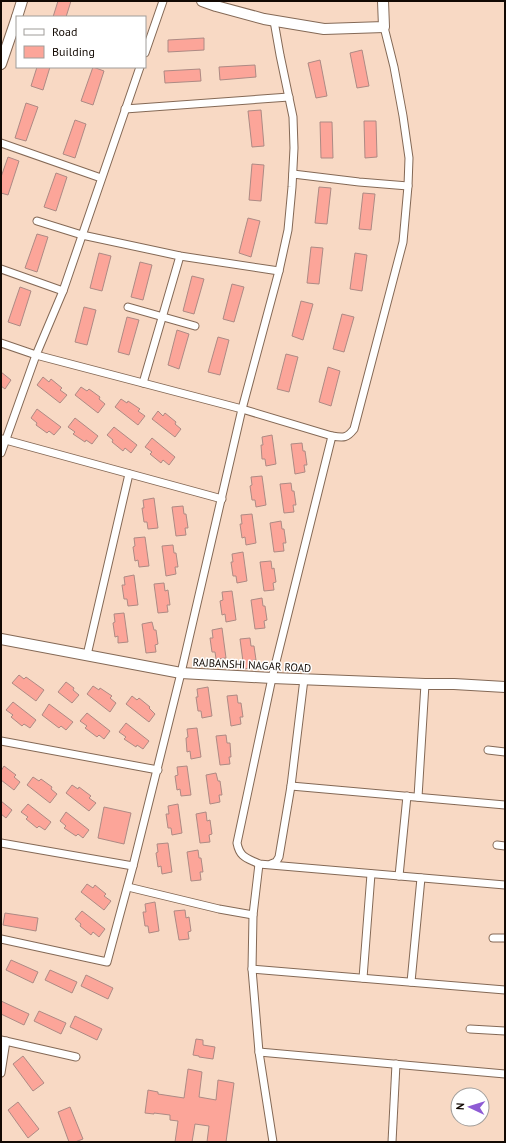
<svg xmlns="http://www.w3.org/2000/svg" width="506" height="1143" viewBox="0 0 506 1143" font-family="'PT Sans',sans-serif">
  <rect width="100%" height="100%" fill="#f8d9c4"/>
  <g fill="#fca599" stroke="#ad8a84">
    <polygon points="58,1 71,1 66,17 53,17"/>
    <polygon points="204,38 204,50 168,52 168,40"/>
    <polygon points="362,50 369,86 357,88 350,53"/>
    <polygon points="320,60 327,96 316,98 308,63"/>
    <polygon points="255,65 256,77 220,80 219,67"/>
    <polygon points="37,67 50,67 43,90 31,86"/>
    <polygon points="93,67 104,71 93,105 81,101"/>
    <polygon points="200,69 201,81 165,83 164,71"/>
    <polygon points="26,103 38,107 26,141 15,138"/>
    <polygon points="261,110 264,146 252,147 248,111"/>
    <polygon points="75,120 86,124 75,158 63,154"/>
    <polygon points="364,121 376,121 377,157 365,158"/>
    <polygon points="320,122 332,122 333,158 321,158"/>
    <polygon points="8,157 19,161 8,195 1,193 1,177"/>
    <polygon points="252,164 264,165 261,201 249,200"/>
    <polygon points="56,173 67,177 56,211 44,207"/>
    <polygon points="319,187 331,188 327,224 315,223"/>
    <polygon points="363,193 375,194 371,230 359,229"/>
    <polygon points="248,218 260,221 251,257 239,253"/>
    <polygon points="37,234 48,237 37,272 25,268"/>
    <polygon points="311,247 323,248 319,284 307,283"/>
    <polygon points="99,253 111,256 102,291 90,288"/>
    <polygon points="355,253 367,255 362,291 350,289"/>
    <polygon points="140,262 152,265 143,300 131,297"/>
    <polygon points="192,276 204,279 194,314 183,311"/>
    <polygon points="232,284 244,287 234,322 223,319"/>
    <polygon points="20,287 31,291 20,326 8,322"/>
    <polygon points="301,301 313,304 303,340 292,336"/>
    <polygon points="84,307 96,310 87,345 75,342"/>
    <polygon points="342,314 354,317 344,352 333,349"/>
    <polygon points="127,317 139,320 129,355 118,352"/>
    <polygon points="177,330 189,334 179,369 168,365"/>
    <polygon points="218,337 229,340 220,375 208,372"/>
    <polygon points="286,354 298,357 289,392 277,389"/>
    <polygon points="328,367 340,371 331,406 319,402"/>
    <polygon points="1,372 11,380 5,389 1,386"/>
    <polygon points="43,377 49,382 51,379 62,388 60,390 67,395 60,403 37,385"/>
    <polygon points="81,387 87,391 89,389 100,397 99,399 105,404 98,413 75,395"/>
    <polygon points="121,399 127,403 128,401 140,409 138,411 145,416 138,425 115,407"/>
    <polygon points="37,409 61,427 54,435 49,431 47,433 36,425 37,423 31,418"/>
    <polygon points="158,411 163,416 165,413 176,422 175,424 181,429 175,437 152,419"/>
    <polygon points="75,418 98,436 92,444 86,440 85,442 73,434 75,432 68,427"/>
    <polygon points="114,427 137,445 131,453 125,448 123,451 112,442 113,440 107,435"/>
    <polygon points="272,435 276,464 266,466 265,459 262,459 261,445 263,445 262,437"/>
    <polygon points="152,438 175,457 169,465 163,460 161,463 150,454 152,452 145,447"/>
    <polygon points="302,443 303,451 305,451 307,465 304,465 305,472 295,474 291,444"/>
    <polygon points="262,476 266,505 256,507 255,500 252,500 250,486 252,485 251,477"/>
    <polygon points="291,483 292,491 294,491 296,505 293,505 294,512 284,513 280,484"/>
    <polygon points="154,498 158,528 148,529 147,522 144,522 142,508 144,508 143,500"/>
    <polygon points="183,506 184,514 186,514 188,528 185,528 186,535 176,536 172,507"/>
    <polygon points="252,514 256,543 246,545 245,537 242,538 240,524 242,524 241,515"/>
    <polygon points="281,521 282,529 284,529 286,543 283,543 284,551 274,552 270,523"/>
    <polygon points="145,537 149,566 139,567 138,560 135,561 133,547 135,546 134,538"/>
    <polygon points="173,545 174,553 176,553 178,567 175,567 176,574 166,576 162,546"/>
    <polygon points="243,552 247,581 237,583 236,576 233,576 231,562 233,562 232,554"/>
    <polygon points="271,561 272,569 274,568 276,582 273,583 274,590 264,591 260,562"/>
    <polygon points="134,575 138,605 128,606 127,599 124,599 122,585 125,585 124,577"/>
    <polygon points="164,583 165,591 168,590 170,605 167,605 168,612 158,613 154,584"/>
    <polygon points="232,591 236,620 226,622 225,614 222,615 220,601 223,600 222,592"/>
    <polygon points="262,598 263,606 265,606 267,620 264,621 265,628 255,629 251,600"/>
    <polygon points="124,613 128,642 118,643 118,636 115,637 113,623 115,622 114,614"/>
    <polygon points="152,622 154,630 156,630 158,644 155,645 156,652 146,653 142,624"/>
    <polygon points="222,628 226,658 216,659 215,652 212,652 210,638 213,638 212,630"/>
    <polygon points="250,638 251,646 254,646 256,660 253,660 254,667 244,669 240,639"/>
    <polygon points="19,675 24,679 26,677 44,690 36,701 12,683"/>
    <polygon points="66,682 74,688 73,690 79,695 72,703 58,692"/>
    <polygon points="93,686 99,690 100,688 112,696 110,698 116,703 110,712 87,694"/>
    <polygon points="208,687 212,716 202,718 201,711 198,711 196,697 198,697 197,689"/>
    <polygon points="237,695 238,703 241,703 243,717 240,717 241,724 231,726 227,696"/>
    <polygon points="132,696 137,700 139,698 150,707 149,708 155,714 149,722 126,704"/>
    <polygon points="13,702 36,720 30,728 24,724 22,726 11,717 13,715 6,710"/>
    <polygon points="49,704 73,722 66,730 61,726 59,728 42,715"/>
    <polygon points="87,713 110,731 104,739 99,735 97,737 85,728 87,726 80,721"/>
    <polygon points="126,723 149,741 143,749 137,745 136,747 124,739 126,737 119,732"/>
    <polygon points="197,728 201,757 191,759 190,751 187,752 186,738 188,737 187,729"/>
    <polygon points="226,735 227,743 230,743 231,757 229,757 230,764 220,765 216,736"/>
    <polygon points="4,766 16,775 14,777 20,782 14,790 1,780 1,771"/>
    <polygon points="187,766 191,795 181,796 180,789 177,790 175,776 178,775 177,767"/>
    <polygon points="216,773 218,781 220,781 222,795 219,795 220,802 210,804 206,775"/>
    <polygon points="33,777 39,781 41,779 52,787 51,789 57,794 50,803 27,785"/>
    <polygon points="72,785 78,789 79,787 91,796 89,798 96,803 89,811 66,793"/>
    <polygon points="1,801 12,810 6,818 1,814"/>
    <polygon points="28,804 51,822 45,830 39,826 37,828 26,819 28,817 21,812"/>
    <polygon points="178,804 182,833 172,835 171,828 168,828 166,814 169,814 168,806"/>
    <polygon points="104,807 131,813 124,844 98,838"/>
    <polygon points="66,812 89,830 83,838 78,834 76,836 64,828 66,826 60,821"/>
    <polygon points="206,812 207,821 210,820 212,834 209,835 210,842 200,843 196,814"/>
    <polygon points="168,843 172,872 162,874 161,866 158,867 156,853 158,852 157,844"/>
    <polygon points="198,850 199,858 201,858 203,872 200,872 201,880 191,881 187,852"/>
    <polygon points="87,884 93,888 95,885 106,894 104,896 111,901 104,910 81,892"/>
    <polygon points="155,902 159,931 149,933 148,926 145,926 143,912 146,912 145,904"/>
    <polygon points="185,910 186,918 189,917 191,931 188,932 189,939 179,940 174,911"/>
    <polygon points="82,911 105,929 99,937 93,932 91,935 80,926 81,924 75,919"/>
    <polygon points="5,913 38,918 36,931 3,925"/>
    <polygon points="11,960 38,972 33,983 6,970"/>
    <polygon points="50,970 77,982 72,993 45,980"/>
    <polygon points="86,975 113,988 108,999 81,986"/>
    <polygon points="1,1001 29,1014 24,1025 1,1014"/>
    <polygon points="39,1011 66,1023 61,1034 34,1021"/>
    <polygon points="75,1016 102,1029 97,1040 70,1027"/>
    <polygon points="196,1039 203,1040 203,1045 215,1047 213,1059 199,1057 199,1056 193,1055"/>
    <polygon points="23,1056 44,1083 33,1091 13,1064"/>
    <polygon points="188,1069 202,1072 199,1097 216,1100 218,1080 234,1083 226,1142 207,1142 209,1126 195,1124 192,1142 175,1142 178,1121 170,1120 170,1115 154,1113 154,1114 145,1113 148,1090 158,1092 158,1094 184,1098"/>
    <polygon points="18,1102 39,1129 28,1138 8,1110"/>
    <polygon points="70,1107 83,1139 75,1142 69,1142 58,1112"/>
  </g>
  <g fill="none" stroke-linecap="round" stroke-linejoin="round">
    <defs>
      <g id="street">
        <path d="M384,27L394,67L403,116L409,158L408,186L403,242L354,429C347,438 344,438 332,436L272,678L237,843C240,858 247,858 259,864L505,885"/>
        <polyline points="145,53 163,1"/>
        <polyline points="125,109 289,97"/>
        <polyline points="1,143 101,178"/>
        <polyline points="293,174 359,182 408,186"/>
        <polyline points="37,221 82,235 180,256 279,271"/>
        <polyline points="1,269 63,291"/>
        <polyline points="128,307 195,326"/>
        <polyline points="1,343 36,355 242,409 332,436"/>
        <polyline points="143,383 180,256"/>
        <polyline points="2,439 222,499"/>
        <polyline points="1,453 36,355 63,291 140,67"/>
        <polyline points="87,655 129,474"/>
        <polyline points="1,741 158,770"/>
        <polyline points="488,750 505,752"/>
        <polyline points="291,786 505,805"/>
        <polyline points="418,797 425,684"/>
        <polyline points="1,843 133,866 181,673 242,409 279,271 288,230 292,187 294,148 293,117 280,55 274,21"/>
        <polyline points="497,845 505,846"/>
        <polyline points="259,864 253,915 252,969 259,1052 273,1142"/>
        <polyline points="271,864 276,862 279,857 291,786 304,679"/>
        <polyline points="399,876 407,796"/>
        <polyline points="128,887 219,909 253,915"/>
        <polyline points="493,938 505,938"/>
        <polyline points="1,939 107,962 133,866"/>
        <polyline points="252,969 505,990"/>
        <polyline points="363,978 371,874"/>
        <polyline points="411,982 421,878"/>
        <polyline points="470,1029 505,1031"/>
        <polyline points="1,1040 76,1057"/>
        <polyline points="259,1052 505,1074"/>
        <polyline points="1,1073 6,1041"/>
        <polyline points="392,1142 396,1064"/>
      </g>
      <g id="secondary">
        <polyline points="202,1 216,6 264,19 324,29 384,27 383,1"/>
        <polyline points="17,17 22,1"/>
        <polyline points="1,64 17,17"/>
        <polyline points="1,639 181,673 272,678 425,684 454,684 505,687"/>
      </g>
    </defs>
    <use href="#street" stroke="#846956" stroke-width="9"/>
    <use href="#secondary" stroke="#846956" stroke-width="12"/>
    <use href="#street" stroke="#fff" stroke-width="7"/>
    <use href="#secondary" stroke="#fff" stroke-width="10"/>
  </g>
  <g text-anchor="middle" stroke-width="3" stroke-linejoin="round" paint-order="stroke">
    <g font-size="11" fill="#120903" stroke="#fff">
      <text transform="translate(252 665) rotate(3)" y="4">RAJBANSHI NAGAR ROAD</text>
    </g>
  </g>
  <rect width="506" height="1143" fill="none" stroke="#120903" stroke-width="4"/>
  <rect x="16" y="16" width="130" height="52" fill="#ffffff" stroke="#a09d9a"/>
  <rect x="24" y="29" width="20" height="6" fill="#ffffff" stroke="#a09d9a"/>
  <text x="52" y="36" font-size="12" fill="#120903">Road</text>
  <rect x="24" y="46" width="20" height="12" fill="#fca599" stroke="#a09d9a"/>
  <text x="52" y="56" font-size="12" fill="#120903">Building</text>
  <g transform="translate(470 1107) rotate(274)"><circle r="19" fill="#ffffff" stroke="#a09d9a"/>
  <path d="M0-3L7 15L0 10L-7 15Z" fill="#8e5bd4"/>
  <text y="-6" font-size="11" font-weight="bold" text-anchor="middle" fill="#120903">N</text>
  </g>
</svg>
